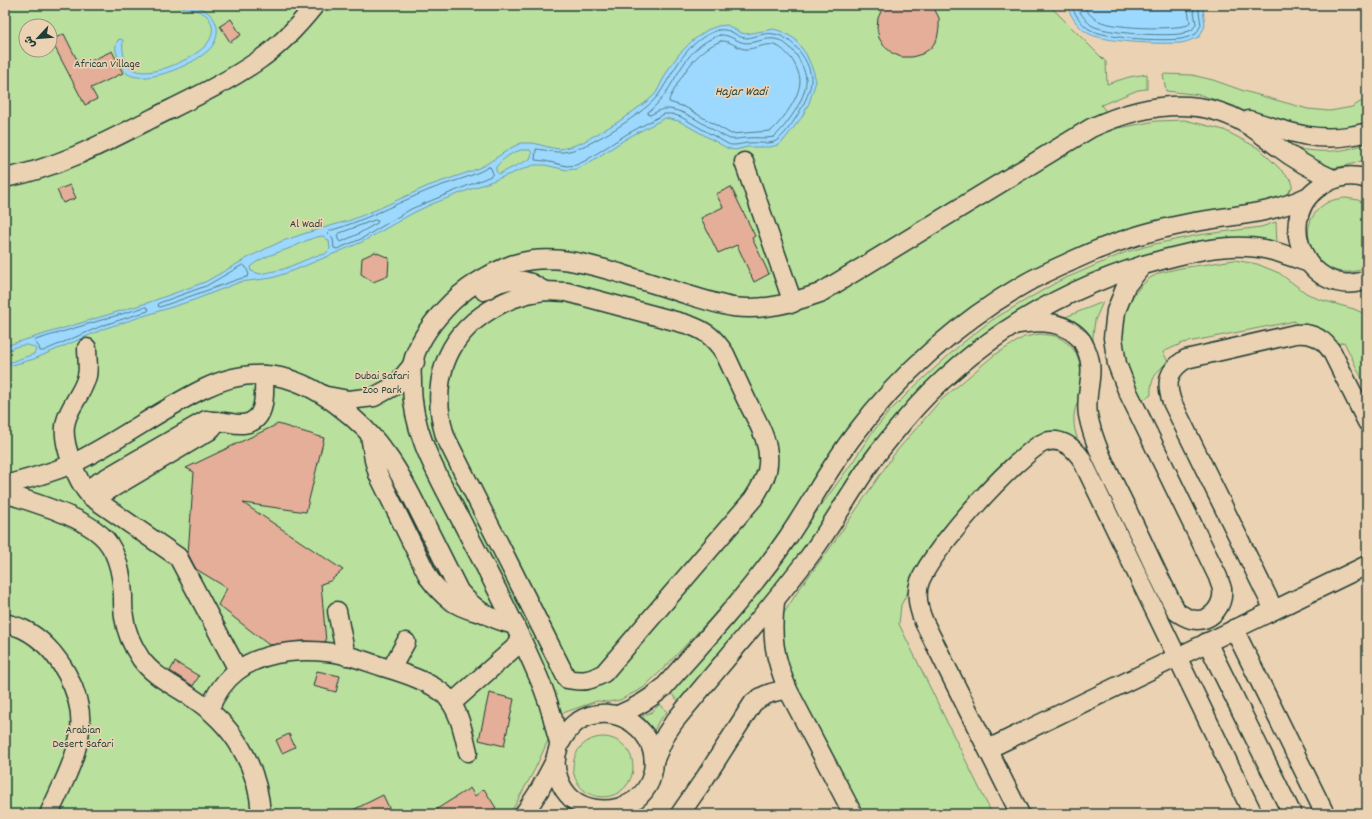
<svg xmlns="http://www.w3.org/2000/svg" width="1372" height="819" viewBox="0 0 1372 819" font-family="Dekko,'Playpen Sans Arabic',sans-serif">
  <rect width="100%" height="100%" fill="#ebd2b3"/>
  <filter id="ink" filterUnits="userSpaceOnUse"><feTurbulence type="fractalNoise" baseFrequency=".025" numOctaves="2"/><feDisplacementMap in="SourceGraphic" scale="8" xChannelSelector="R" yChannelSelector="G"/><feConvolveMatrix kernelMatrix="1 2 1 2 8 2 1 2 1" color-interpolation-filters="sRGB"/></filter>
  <g filter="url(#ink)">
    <g fill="#b9e09c" stroke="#6c8e68" fill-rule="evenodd">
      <path d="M5,5H1049L1106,62L1107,84L1129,77L1147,74V89L1138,90L1101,105L1119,128L1156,121L1185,120L1224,130L1260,149L1292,181V188L1285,195L1269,203L1028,276L841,442L758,564L712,617L664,668L643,688L620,700L608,702L597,701L560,714L535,769L510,814H5ZM26,26H50V50H26Z"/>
      <polygon points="1163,74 1192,75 1213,80 1244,91 1308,109 1330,111 1352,107 1367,98 1367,128 1354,134 1264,121 1234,106 1201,95 1166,91"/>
      <path d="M1367,143V158C1358,164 1329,171 1318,167C1306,162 1294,152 1283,146C1312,152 1338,155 1367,143Z"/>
      <path d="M1346,198L1358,200L1367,205V265C1361,270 1354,272 1347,272C1313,273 1294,227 1322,206C1329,200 1337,199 1346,198Z"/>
      <polygon points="1276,222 1277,245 1175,252 965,355 831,512 746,628 679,702 670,692 732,625 759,591 852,463 871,434 889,412 913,388 960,345 992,320 1031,297 1059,281 1126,252 1155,244 1198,235 1261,227"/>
      <path d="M1234,260L1257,264L1279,273L1306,293L1318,299L1354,309L1367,315V389L1344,342L1334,345L1298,333L1295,321L1183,343L1163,352L1168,362C1156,371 1150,380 1151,395L1143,400L1154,422L1145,426L1116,366V322L1129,301L1140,287L1150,278L1159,273L1181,268Z"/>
      <polygon points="1103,302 1095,320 1093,336 1093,355 1058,320"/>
      <path d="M1040,334C1045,335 1051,335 1055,336C1077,344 1085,367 1081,389C1080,400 1073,408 1074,421C1074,433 1079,443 1084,453L1044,442L916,576L901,605L899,624L992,814H851L788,678L780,619L802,585L828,551L895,453L940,401L993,356L1024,337Z"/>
      <polygon points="660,704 667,712 658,722 654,731 642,716 652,712"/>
      <circle cx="603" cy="767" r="30"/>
    </g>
    <g fill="#9dd9fe" stroke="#6b9bad" fill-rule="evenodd">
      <path d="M178,5C184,6 191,6 197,7C214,12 223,28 213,45C202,62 146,86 128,74C123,71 122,66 120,61C116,52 113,47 119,39L123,40C122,48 123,62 131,68C147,81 192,59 204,47C213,39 216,26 207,16C201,10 187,8 178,7Z"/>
      <path d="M1067,5H1201L1203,8L1205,26L1199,37C1193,39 1187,42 1181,43C1162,44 1101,43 1086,32C1077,26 1070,15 1067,5Z"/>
      <path d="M727,25L741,33L746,34L774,29L783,32L795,39L806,54L813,70L816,81L809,103L802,117L784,140L778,145L770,147H747L735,150L727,148L679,121L665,118L629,137L587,164L576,169L567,170L545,165H534L432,204L413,213L362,242L295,270L272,278L240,282L194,300L106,328L34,359L5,367V364L34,354L36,349C27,341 15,347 5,351V346L150,302L205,282L251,256L280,242L306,233L351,220L378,209L428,186L472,171L485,165L511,148L521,143H533L552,148L560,149L570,147L583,142L618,122L649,100L656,93L669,68L679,54L692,41L707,30L718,26ZM521,150H530L532,153L530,159L499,174L496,171V167C503,159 510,153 521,150ZM323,236L329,241L330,249L325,254L315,256L284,269L260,274L251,271L250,267C262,256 278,253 293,247C304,242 312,237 323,236Z"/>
    </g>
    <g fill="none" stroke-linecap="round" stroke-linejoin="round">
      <g stroke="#517b85" stroke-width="1">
        <path d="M1071,5C1074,13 1082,25 1089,29C1105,39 1162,41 1181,39C1186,38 1191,36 1196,34L1201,25L1198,5"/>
        <path d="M1077,5C1079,12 1085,20 1091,25C1105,34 1163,36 1180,34C1184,33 1188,31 1192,30L1196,24L1193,5"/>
        <path d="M1083,5C1085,10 1091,16 1095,19C1109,29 1172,30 1188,25L1190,22L1187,5"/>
        <path d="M718,30C734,28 735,38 747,38C756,37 765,32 774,34C792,36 812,63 811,81C811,96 789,133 776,141C769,145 757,142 749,143C744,143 739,145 734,145C732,145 730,145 728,144L681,117L672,114H664L627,134L585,161L576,165L567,166L545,161L535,160L536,149C548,150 557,154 569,151C589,148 649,110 659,94C677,67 685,42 718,30Z"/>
        <path d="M720,35C730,34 736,42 746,43C757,43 768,36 779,40C787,44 792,49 797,56C801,63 807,74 806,82C805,100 787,125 774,137C765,139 756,137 747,138C740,138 736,140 730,139C711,131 686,108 665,109C660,109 655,113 650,115L648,114V112C678,90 678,49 720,35Z"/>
        <path d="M721,41C729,40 736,47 744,49C754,50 764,43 774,45C782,47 786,53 791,58C795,64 800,74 800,81C800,97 782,121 771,131L731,134L685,107L669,102C669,97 673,93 675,88C686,69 699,49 721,41Z"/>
        <path d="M489,167L491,168L493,174L491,176L411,209L361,239L337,249L334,248L333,239L328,234L329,231C364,221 395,204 429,190C449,182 470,178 489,167Z"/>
        <polygon points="375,220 378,221 377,223 358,234 341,242 339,241 337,236 338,234"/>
        <polygon points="243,265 246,267 249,275 247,277 239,279 160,307 158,306 159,303 206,286"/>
        <polygon points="146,307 149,309 148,311 104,325 43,351 40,351 39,347 35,342 36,340"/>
      </g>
    </g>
    <g fill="#e4ae98" stroke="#1f3d34">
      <polygon points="885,5 931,5 934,8 939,18 939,28 937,39 931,48 922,54 912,57 901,57 892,53 884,46 879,38 877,28 878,18 882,9"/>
      <polygon points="231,19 241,35 230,42 220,26"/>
      <polygon points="64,34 80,66 112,51 123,73 91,88 97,99 85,105 51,40"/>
      <polygon points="70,185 76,198 63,203 57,190"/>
      <polygon points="731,187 755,236 752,238 769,274 754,282 737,245 718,253 701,218 723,207 716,194"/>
      <polygon points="375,252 389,258 388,276 373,282 361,274 362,258"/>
      <polygon points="278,424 324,438 306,512 243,503 343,570 330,581 321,584 326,642 303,641 269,645 218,605 227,588 196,569 188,554 194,472 186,468"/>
      <polygon points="175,662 199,676 193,686 170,671"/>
      <polygon points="317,671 340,676 336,692 313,686"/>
      <polygon points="489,693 514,699 504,746 479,740"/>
      <polygon points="289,734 295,747 282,753 276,740"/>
      <polygon points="470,788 475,796 484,789 496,808 486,814 429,814"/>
      <polygon points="383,795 392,814 345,814"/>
    </g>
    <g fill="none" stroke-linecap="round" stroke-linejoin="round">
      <defs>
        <g id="minor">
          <path d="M1249,120C1285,130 1311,142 1349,136C1355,135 1361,134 1367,132"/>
          <polyline points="744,162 793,303"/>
          <path d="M5,178C58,168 106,142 153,118C189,100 226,83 259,60C281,45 299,25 315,5"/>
          <path d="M1367,179C1353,174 1339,176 1326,183C1268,212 1307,302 1367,280"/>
          <path d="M484,291C498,281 515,277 531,283C535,285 540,289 545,291"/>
          <path d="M545,291L567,292L686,324C705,330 714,337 725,354C732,369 739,384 746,399C757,421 773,445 767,471C764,482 759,490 753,499L604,673C590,681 583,682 567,679L445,436C430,385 444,338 490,310C501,303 512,298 524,295C530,293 538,292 545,291Z"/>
          <path d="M1020,324C1042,320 1067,322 1082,341C1083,343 1085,347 1086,349C1097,373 1084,391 1088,415C1095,451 1115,483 1130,516C1146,548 1160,581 1177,612C1183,616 1190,620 1197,620C1213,620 1224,604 1222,589C1221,585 1219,581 1218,577L1127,390L1117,364L1113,338L1116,311L1126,286L1143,265"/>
          <path d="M87,348C87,357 89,368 87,376C83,393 70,405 66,421C60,441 77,481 90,496L178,557L238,670"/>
          <polyline points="327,396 349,400 374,397 396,385 415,362"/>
          <polygon points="206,420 212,421 213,427 209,431 99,496 93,498 89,493 90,487 92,486"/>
          <path d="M212,421C224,420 233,425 243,424C268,422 264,392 264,375"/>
          <path d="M370,435L374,460L378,474L429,578C443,597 454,606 477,612"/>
          <path d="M5,485C28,479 52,473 74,463C119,441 158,411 203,389C252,365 293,372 336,404C355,418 373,435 387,455C400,472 410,493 420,513C433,539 446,565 459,591C476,611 490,619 515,625"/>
          <path d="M5,493C34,503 79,515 101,535C118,550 122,575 123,596C123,603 123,610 124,617C126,632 133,647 141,659C154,677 174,685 191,697C233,724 258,765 261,814"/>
          <path d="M775,602C771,637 774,657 788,690L853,814"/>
          <path d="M1274,610L1172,402C1165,382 1168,370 1186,359L1295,334C1312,332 1323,338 1332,352L1367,422"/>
          <polyline points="337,611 346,656"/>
          <path d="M5,623C11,625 17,626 23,629C58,646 87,697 79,737C74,764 60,789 49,814"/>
          <polyline points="1234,629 1325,814"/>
          <polyline points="1207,642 1292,814"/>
          <polyline points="391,669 406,642"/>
          <polyline points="452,703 522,641"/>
          <path d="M209,710C215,695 224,681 237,671C266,649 311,648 345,655C358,658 371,663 383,667C403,673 432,682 446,696C460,712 463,732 468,752"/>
          <path d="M618,715C635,708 649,700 663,688C706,639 751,591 788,537C811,503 830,466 855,434C901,373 960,321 1026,283C1042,274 1059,267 1076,259C1110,243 1153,230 1189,223C1232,215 1269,215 1309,196"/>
          <path d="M559,745C564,736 569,727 577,722C614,697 664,733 652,775C643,810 598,819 572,799C560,788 554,771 556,756C557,753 559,747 559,744C559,740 557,736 556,732C552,713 546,694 538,676C517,627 492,579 467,532C444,485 411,437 412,383C412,377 411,371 412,365C417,343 430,325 445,309C463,289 489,273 514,264C550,253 585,263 619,273C640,280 661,286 682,293C698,298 716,304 733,307C765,311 791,303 820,293L1091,128C1141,105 1196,94 1246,124C1257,130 1267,139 1278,147C1295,160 1313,170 1333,179"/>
          <polyline points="988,749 1367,565"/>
          <path d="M654,761L666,734L674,722C717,669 763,617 805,562C831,529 850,491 875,457C884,445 894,433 904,421C971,341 1066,285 1165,259C1192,252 1221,245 1248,247C1270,248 1289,256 1309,263"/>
          <polyline points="524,814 539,791 556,759"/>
          <path d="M680,814L705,778L753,703C764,694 774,691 788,690"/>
          <path d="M1020,814L924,622C918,608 915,595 920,581C926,567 936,554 945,542C967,514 990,488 1016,464C1025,457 1034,446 1045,442C1060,437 1073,447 1081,458L1253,814"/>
        </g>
      </defs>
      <use href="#minor" stroke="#1f3d34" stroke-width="21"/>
      <use href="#minor" stroke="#ebd2b3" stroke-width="18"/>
    </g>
  </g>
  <g text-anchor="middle" stroke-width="3.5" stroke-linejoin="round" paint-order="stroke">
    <g font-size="12" fill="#274539" stroke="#ebd2b3">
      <text x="107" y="67">African Village</text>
      <text x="306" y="227">Al Wadi</text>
      <text x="382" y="379">Dubai Safari<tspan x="382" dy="14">Zoo Park</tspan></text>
      <text x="83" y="733">Arabian<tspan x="83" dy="14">Desert Safari</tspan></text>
    </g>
    <g font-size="13" font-style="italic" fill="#25453e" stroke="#ebd2b3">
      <text x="741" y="95">Hajar Wadi</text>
    </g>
  </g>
  <rect width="1372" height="819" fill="none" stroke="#ebd2b3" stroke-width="20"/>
  <rect x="10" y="10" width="1352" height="799" fill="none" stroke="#1f3d34" stroke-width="1.5" filter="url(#ink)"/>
  <g transform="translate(38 38) rotate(244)"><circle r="19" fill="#ebd2b3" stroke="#999680"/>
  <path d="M0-3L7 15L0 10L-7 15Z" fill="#1f3d34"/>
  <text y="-6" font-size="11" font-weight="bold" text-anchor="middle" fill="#1f3d34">ش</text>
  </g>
</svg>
